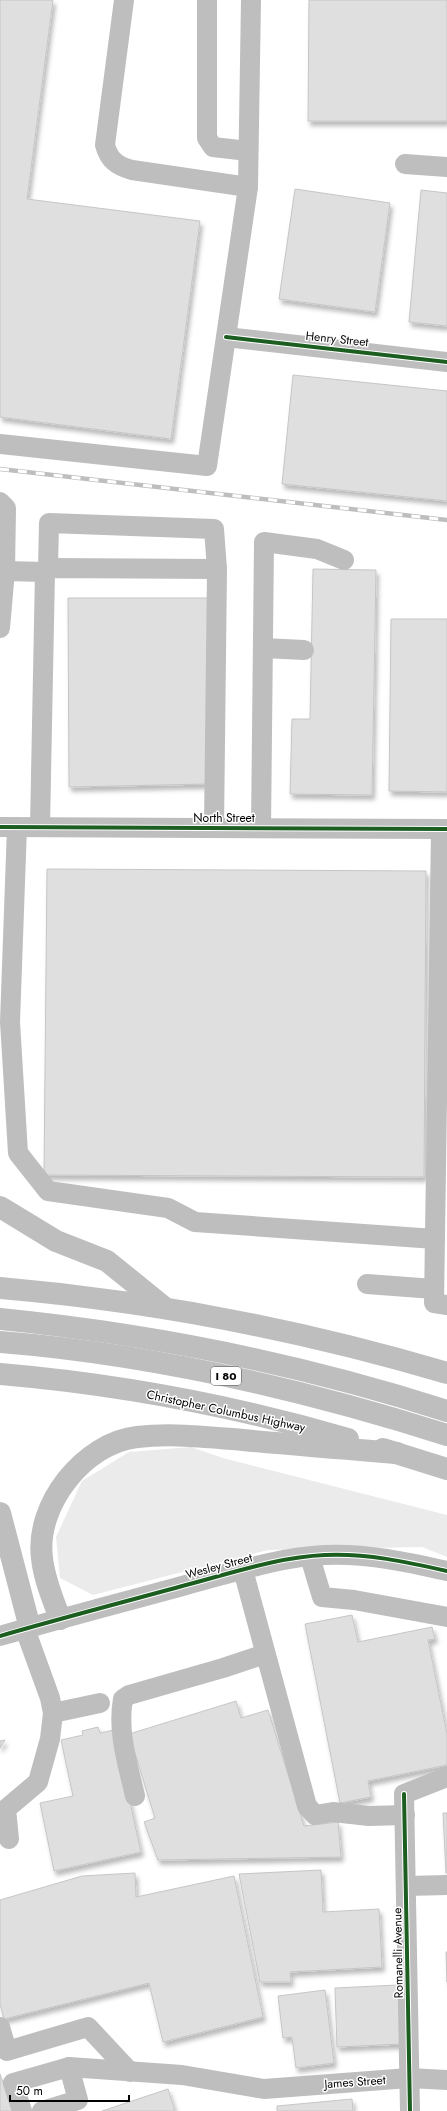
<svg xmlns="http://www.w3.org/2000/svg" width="447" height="2111" viewBox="0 0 447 2111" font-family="Jost,sans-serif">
  <defs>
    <filter id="shadow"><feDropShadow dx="2.5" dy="4.5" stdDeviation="2" flood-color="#0004"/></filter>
  </defs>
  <rect width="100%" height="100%" fill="#fff"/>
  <polygon fill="#ebebeb" points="191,1447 223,1458 447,1515 447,1557 422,1547 268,1550 93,1595 60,1578 56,1537 82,1481 129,1452"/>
  <g fill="#dfdfdf" stroke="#c6c6c6" filter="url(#shadow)">
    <polygon points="0,0 53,0 27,199 200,221 171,439 0,417"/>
    <polygon points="309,0 447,0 447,121 308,121"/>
    <polygon points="295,189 390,203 375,312 279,299"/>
    <polygon points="421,190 447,193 447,326 409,322"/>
    <polygon points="293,375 447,391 447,501 282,484"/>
    <polygon points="313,569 376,570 372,795 290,794 292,719 310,719"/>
    <polygon points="68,598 208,598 207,784 69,787"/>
    <polygon points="391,619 447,619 447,792 389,791"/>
    <polygon points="47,869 426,871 424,1177 44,1175"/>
    <polygon points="352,1615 358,1642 432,1627 435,1639 428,1640 447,1734 447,1765 368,1781 371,1797 340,1803 305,1624"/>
    <polygon points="236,1701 241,1718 268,1710 304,1826 338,1822 341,1857 158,1860 144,1822 155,1818 129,1734"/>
    <polygon points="98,1727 100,1733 114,1730 141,1852 54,1871 40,1803 73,1796 61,1740 83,1735 82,1731"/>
    <polygon points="5,1740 0,1748 0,1741"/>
    <polygon points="443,1813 447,1813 447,1873 446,1873"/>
    <polygon points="321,1870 323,1912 379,1909 382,1967 290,1972 291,1982 260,1982 239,1874"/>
    <polygon points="135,1873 136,1897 234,1876 263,2017 163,2042 149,1983 4,2019 0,2004 0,1900 82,1876"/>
    <polygon points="446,1952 447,1952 447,1982"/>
    <polygon points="398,1985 401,2044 337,2047 335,1988"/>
    <polygon points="325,1990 334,2063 296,2068 292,2037 283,2038 278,1996"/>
    <polygon points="0,2074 13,2111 0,2111"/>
    <polygon points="168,2089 175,2111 102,2111"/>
    <polygon points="352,2099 353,2111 277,2111 277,2106"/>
  </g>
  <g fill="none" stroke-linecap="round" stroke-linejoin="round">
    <g stroke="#bebebe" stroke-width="20">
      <path d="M124,0L105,145C109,160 117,166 132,170L248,187"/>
      <polyline points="207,0 207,138 213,147 248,151"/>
      <polyline points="405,164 447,167"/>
      <polyline points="226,337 447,362"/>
      <polyline points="0,444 207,466 248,187 251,0"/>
      <polyline points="0,502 6,508 5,571 0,628"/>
      <polyline points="48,568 49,523 214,529 217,569"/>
      <polyline points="5,571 45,572"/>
      <polyline points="263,648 304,650"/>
      <polyline points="0,827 447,829"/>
      <polyline points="17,827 10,1022 18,1153 48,1191 168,1208 195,1222 435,1239"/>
      <polyline points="40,827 45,572 48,568 217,569 214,828"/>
      <polyline points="261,828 264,542 317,549 344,560"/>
      <polyline points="441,829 434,1303 447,1305"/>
      <polyline points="367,1284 434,1289"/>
      <polyline points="310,1557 322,1597 354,1600 447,1617"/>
      <polyline points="243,1570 307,1806 315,1815 333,1812 369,1816 405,1815"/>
      <path d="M0,1636C62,1618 124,1602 186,1585C232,1573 278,1557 325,1555C366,1553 407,1562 447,1571"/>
      <polyline points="53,1713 100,1703"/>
      <path d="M135,1796C128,1765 117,1732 123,1699L129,1695L223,1668L265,1654"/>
      <polyline points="9,1839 6,1809 38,1782 50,1739 53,1713 50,1698 25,1629"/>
      <polyline points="407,1886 447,1885"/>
      <polyline points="0,2027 7,2051 88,2027 130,2072"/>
      <polyline points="69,2067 182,2075 264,2089 409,2078 447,2080"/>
      <polyline points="22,2111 13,2083 69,2067 78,2100 42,2111"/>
      <polyline points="410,2111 404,1794 447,1777"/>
    </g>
    <g stroke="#bebebe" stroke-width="22">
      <polyline points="0,1207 56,1241 107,1261 165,1308"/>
      <path d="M0,1288C151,1301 302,1330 447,1373"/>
      <path d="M0,1319C152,1334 301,1364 447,1411"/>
      <path d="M0,1342C152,1354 302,1389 447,1435"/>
      <path d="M0,1374C117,1384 235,1406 348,1439"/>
      <polyline points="383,1449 447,1469"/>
      <polyline points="0,1513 30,1628"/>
      <path d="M60,1619C53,1599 44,1579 42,1558C35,1505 84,1443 137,1437C172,1433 208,1437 243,1440C294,1445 346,1449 397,1453"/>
    </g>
    <defs>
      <polyline id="rail" points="0,469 447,520"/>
    </defs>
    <use href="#rail" stroke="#bebebe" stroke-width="4.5"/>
    <use href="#rail" stroke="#fff" stroke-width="3" stroke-dasharray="9" stroke-linecap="butt"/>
    <defs>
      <g id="cycleway">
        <polyline points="226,337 447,362"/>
        <polyline points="0,827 447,829"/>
        <path d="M0,1636C62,1618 124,1602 186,1585C232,1573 278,1557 325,1555C366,1553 407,1562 447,1571"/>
        <polyline points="404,1794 410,2111"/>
      </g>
    </defs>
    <use href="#cycleway" stroke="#fff" stroke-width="6"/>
    <use href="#cycleway" stroke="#1b5e20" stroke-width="4"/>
  </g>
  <g text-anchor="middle" stroke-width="3" stroke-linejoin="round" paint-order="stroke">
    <rect fill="#fff" stroke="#4c4c4c" stroke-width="1" x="211" y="1367" width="30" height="18" rx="3"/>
    <g font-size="11" font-weight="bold" fill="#000">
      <text x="226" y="1380">I 80</text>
    </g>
    <g font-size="12" fill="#000" stroke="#fff">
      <text transform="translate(337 339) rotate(6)" y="4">Henry Street</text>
      <text x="224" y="822">North Street</text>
      <text transform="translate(226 1411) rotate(12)" y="4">Christopher Columbus Highway</text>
      <text transform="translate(219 1566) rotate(-15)" y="4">Wesley Street</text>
      <text transform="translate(398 1953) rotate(-91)" y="4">Romanelli Avenue</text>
      <text transform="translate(355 2082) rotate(-4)" y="4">James Street</text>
    </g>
  </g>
  <path d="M10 2095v6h119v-6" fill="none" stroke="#000000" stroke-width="2"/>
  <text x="16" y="2095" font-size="12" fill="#000000" stroke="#ffffff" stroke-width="3" paint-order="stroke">50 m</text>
</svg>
